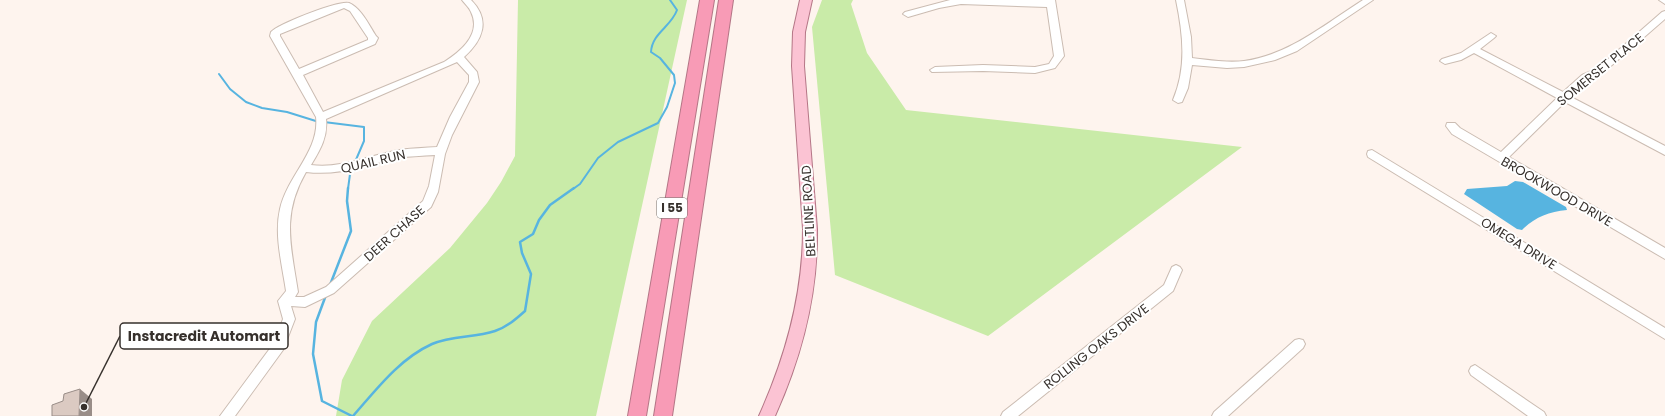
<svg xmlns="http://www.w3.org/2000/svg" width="1665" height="416" viewBox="0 0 1665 416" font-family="Poppins,sans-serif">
  <rect width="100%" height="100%" fill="#fef4ee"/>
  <g fill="#c9eba8">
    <polygon points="518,0 687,0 596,416 336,416 342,380 372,321 450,248 487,203 501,182 515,156"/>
    <polygon points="822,0 853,0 851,4 867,53 906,110 1242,147 988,336 835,275 812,27"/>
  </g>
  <path fill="#57b4e0" d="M1515,181L1523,182L1566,207L1567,210C1548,212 1535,217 1522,230L1517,229L1464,194L1467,189L1507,186Z"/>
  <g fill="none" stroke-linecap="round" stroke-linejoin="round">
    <g stroke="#57b4e0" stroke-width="2">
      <polyline points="219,74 230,89 246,102 262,108 287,112 319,122"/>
      <polyline points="324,122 364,127 364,141 355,162"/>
      <polyline points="348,189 350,174 353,167"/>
      <path d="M573,189L580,184L598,158L618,142L658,123L667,107L675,83L674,75L660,58L651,52C652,33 671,27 677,10L670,0"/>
    </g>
    <g stroke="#57b4e0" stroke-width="2.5">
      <polyline points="330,285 351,231 347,201 348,188"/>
      <polyline points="326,295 316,322 313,354 322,401 352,416"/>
      <path d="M353,416C376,390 399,359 432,344C452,335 474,338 495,331C507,327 516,319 525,311L531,274L522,253L520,242L533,234L539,220L550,205L574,188"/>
    </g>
    <defs>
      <g id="minor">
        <path d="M462,0H471C491,20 483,40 464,57L477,72L479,82L452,135L445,154L438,192L431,207L334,293L305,307L291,306L295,319L283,350L235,416H220L274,343L283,319L278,301L286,291C282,264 274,235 280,209C287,176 320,151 316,117L270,36L271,32C278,24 339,0 349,3C361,8 369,25 376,36L378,38L375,44L303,75L323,112L444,62C460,52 482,34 471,12C469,7 465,4 462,0ZM344,8L350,11L368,38V40L299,69L280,36V34ZM457,62L469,75V82L450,117L437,147C425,148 412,148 400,150C369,155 342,169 311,165C320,150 328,137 326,119ZM435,155L429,186L423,201L326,287L304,297H295L298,292C291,246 281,215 306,172C340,176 366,165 398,158C409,156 422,156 435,155Z"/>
        <polygon points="950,0 1055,0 1064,56 1055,68 1035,73 983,71 932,72 930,70 935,67 983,65 1035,67 1049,64 1054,56 1047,7 961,4 939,8 908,17 903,14 905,12"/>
        <path d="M1176,0H1184L1191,37L1192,58C1209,60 1227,63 1244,61C1289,55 1325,24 1363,0H1373L1297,51L1275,60L1244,67L1227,68L1192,65L1188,88L1182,102L1178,103L1173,100C1187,67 1183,34 1176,0Z"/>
        <polygon points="1659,0 1665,0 1665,4"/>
        <polygon points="1665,11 1665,19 1604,72 1588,79 1571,97 1665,146 1665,155 1565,102 1509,157 1665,248 1665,259 1452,134 1446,126 1447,123 1455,123 1460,128 1501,152 1557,98 1474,53 1461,60 1445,64 1440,61 1442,59 1461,53 1491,33 1496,36 1494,38 1480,49 1563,92 1582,75 1598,68 1662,12"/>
        <polygon points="1372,150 1665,328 1665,339 1368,157 1367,154 1368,151"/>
        <polygon points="1176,265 1180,267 1182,270 1173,291 1018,416 1001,416 1003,412 1164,285 1172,267"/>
        <polygon points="1299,339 1303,340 1305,344 1303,348 1228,416 1212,416 1214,412 1295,340"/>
        <polygon points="1475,365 1544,412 1546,416 1528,416 1471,375 1469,371 1471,367"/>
      </g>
      <path id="major" d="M800,0H812L805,32L804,66L817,229C818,295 802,356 775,416H759C786,356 803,295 803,229L792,66L793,32Z"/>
      <g id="highway">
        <polygon points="700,0 714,0 646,416 628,416"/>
        <polygon points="719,0 733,0 672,416 654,416"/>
      </g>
    </defs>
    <use href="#minor" stroke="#cbbcb2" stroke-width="2"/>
    <use href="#major" stroke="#b47686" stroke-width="2"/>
    <use href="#highway" stroke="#b47686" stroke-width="2"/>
    <use href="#minor" fill="#fff" fill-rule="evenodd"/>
    <use href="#major" fill="#fbc3d3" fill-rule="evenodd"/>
    <use href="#highway" fill="#f89bb6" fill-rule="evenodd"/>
  </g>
  <polygon fill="#998d88" points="80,389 92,399 92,416 79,416"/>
  <polygon fill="#dbcac2" stroke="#998d88" points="80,389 79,416 52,416 52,405 63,401 64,394"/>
  <g text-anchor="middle" stroke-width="4" stroke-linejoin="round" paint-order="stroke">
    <rect fill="#fff" stroke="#726e6b" stroke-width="1" x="657" y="198" width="30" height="20" rx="3"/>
    <g font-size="12" font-weight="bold" fill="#36302c">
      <text x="672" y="212">I 55</text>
    </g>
    <g font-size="13" fill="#36302c" stroke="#fff">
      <text transform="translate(1600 69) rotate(-39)" y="5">SOMERSET PLACE</text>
      <text transform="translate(373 161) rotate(-13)" y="5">QUAIL RUN</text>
      <text transform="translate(1557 191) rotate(30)" y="5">BROOKWOOD DRIVE</text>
      <text transform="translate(808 211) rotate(-93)" y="5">BELTLINE ROAD</text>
      <text transform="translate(394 233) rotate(-42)" y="5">DEER CHASE</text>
      <text transform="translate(1519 243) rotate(32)" y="5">OMEGA DRIVE</text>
      <text transform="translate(1096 346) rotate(-38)" y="5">ROLLING OAKS DRIVE</text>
    </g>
  </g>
  <path fill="none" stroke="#36302c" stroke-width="1.5" d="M84 407L120 336"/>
  <circle fill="#36302c" stroke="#fff" stroke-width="1.5" cx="84" cy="407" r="4"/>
  <rect fill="#fff" stroke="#36302c" stroke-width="1.5" x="120" y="323" width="168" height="26" rx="4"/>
  <g font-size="14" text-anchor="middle" font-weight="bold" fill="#36302c">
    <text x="204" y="341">Instacredit Automart</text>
  </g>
</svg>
